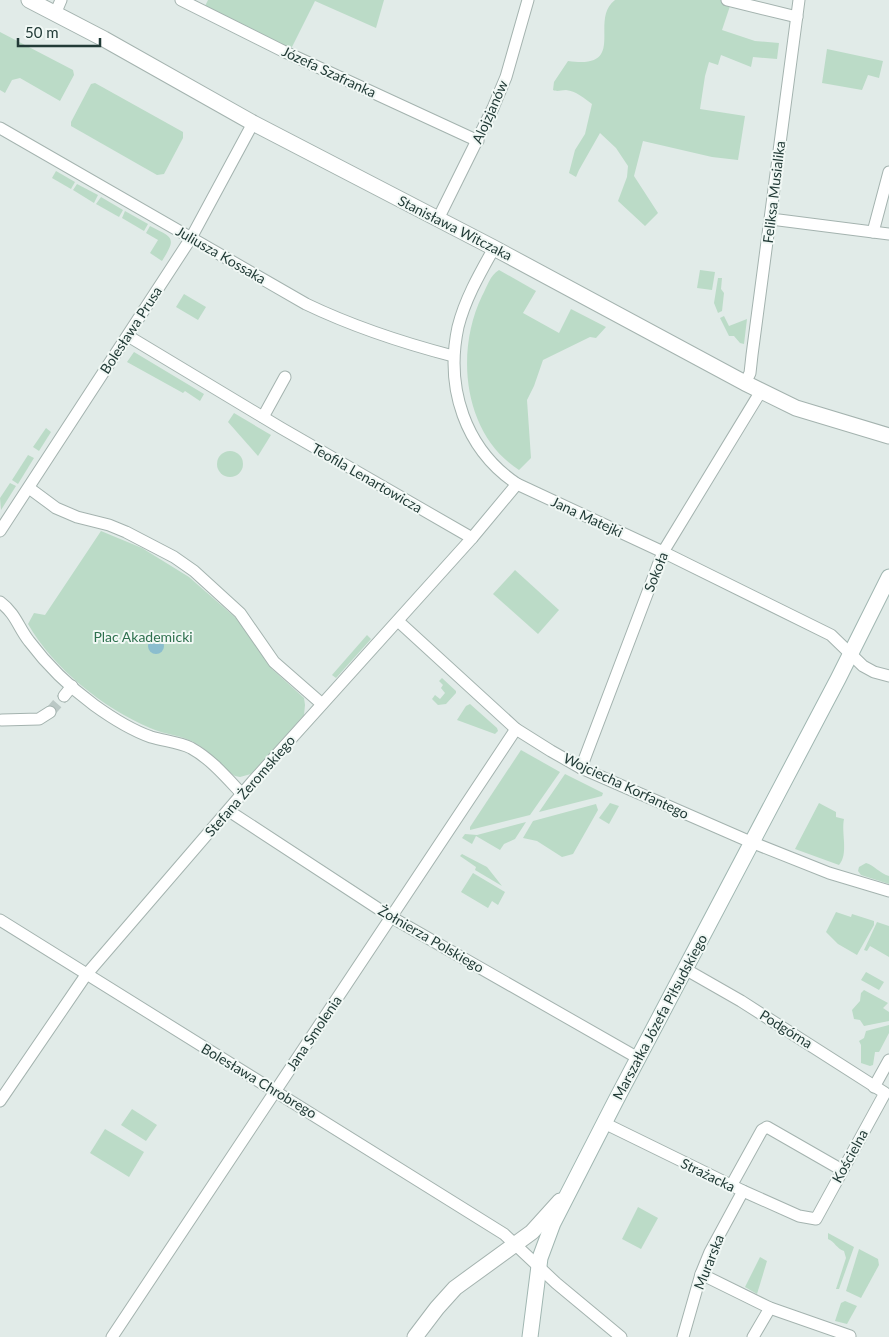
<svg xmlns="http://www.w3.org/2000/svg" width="889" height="1337" viewBox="0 0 889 1337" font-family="Lato,sans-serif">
  <rect width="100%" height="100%" fill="#e1ebe8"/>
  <g fill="#bbdbc7">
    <polygon points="208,0 384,0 376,28 315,1 291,49 205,6"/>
    <path d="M615,0H732L722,30L755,41L779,43L777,59L753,57L751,67L721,55L718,65L709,62L705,76L700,109L745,116L738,160L712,157L643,141L634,176L658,213L645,226L618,201L627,177L628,166L616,148L600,133L579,170L576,177L569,173L575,150L585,134L592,104C584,98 576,91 566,90C560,90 558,92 553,90L554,82L568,61C629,70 588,20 615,0Z"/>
    <polygon points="0,32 73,70 74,75 60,101 20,78 12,80 5,93 0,90"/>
    <polygon points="827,49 883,61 879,78 868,75 862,90 822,83"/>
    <polygon points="95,83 183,132 183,138 164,174 157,175 71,126 71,122 91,84"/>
    <polygon points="56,171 75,182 71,189 52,178"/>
    <polygon points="77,184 98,195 94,203 73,190"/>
    <polygon points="101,197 123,210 119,217 96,204"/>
    <polygon points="125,211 148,224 144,231 122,218"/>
    <path d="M150,226C173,238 177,237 162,261L150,253L158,240L146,233Z"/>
    <path d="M499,270L536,291L523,313L559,333L571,309L606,327L596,338L590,337L543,360L534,386L527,400L531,458L519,470C463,434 455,352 482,296C487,287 490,275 499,270Z"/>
    <polygon points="700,270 715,272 712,290 697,288"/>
    <polygon points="718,278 722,278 721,289 724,293 722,311 718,313 714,303"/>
    <polygon points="184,294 206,307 198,320 176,307"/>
    <polygon points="724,316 729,326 747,319 744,344 740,343 734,336 729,336 720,318"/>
    <polygon points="134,352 204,394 200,401 185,391 183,393 127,362"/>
    <polygon points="234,413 271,435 258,456 228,422"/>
    <polygon points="46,428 51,432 39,451 33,447"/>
    <circle cx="230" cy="464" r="13"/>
    <polygon points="28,455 34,458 18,484 12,480"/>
    <polygon points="10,483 16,486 1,510 0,498"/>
    <path d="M101,531L142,548L189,577L237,619L272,669L304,698L305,705L304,715L251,774L240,777L235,776C221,767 211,752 197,744C183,735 165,735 150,728C103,708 53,668 28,624L34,613L45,615Z"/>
    <polygon points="515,570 559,610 538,634 493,594"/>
    <polygon points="367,635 371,639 336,678 332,675"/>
    <polygon points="442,678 456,691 456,693 446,704 438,705 432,699 435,695 440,699 445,693 441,688 443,685 439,681"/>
    <polygon points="470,704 497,728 498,731 495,734 457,720 466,706"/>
    <polygon points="521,750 560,772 530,815 470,830 470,827"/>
    <polygon points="565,774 603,793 602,796 539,812"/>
    <polygon points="610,803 619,806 609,824 599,818"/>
    <path d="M819,803L836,812V817L844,819C841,833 849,854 839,865L795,849Z"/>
    <polygon points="596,804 598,810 573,854 562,857 537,841 523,838 533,821"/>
    <polygon points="526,822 515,839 504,844 500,850 476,836 472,844 462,838 465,834 477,835"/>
    <polygon points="462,854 487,867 502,886 475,870 476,867 460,856"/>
    <path d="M866,863C874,865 879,873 889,876V884L861,875L858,871L859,867Z"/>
    <polygon points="473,873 505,892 498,905 492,901 488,908 461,892"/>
    <polygon points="836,912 851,917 852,914 874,921 874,925 857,955 838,944 826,932"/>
    <polygon points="877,922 889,926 889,957 870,946 867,951 864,950"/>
    <polygon points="866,972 884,982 879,990 861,980"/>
    <polygon points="864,990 888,1003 883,1008 889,1012 889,1021 864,1026 860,1020 854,1019 852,1010 860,1001 861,993"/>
    <polygon points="889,1025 889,1033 879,1052 875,1052 873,1065 870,1066 861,1063 861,1045 859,1041 864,1038 866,1031"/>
    <polygon points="132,1109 157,1125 146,1141 121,1125"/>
    <polygon points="105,1129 144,1152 129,1177 90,1153"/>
    <polygon points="638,1207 658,1218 641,1249 622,1239"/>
    <path d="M828,1233L854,1247L839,1289H836L846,1258L844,1251C837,1249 835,1242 828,1239Z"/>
    <polygon points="859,1249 878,1259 879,1265 861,1298 846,1291"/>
    <polygon points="760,1257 767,1261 757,1294 745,1287"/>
    <polygon points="845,1301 857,1306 847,1324 835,1321 841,1303"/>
  </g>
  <circle fill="#8bbdce" cx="156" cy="646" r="8"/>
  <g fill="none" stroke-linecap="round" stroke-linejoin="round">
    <polyline stroke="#bbc8c5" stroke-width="11" stroke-dasharray="11 5.5" stroke-linecap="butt" points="50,712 64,696"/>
    <defs>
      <g id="minor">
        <polyline points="181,0 283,51 478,141"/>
        <polyline points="727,0 797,17"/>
        <polyline points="55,14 61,0"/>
        <path d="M0,128L306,304C354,327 403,343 453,356"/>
        <polyline points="438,219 493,108 506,77 528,0"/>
        <polyline points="771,219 889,234"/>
        <polyline points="873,232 889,172"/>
        <path d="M494,248C480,273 465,299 458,327C445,388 465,449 517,484L663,552L831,635L863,666L874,672L889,676"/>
        <polyline points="128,336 281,428 472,538"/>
        <polyline points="745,383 750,373 752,355 799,0"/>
        <polyline points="263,417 285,377"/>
        <polyline points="29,488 56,508 77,517 109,525 126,532 174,557 194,571 240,613 274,662 322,704"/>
        <polyline points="0,531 191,238 253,123"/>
        <path d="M0,602C16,614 18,627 29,641C47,665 71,688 94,705C112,718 131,730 151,737C164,741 179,742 191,748C211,759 227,778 242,794"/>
        <polyline points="398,621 516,729 551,751 581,768 746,840 829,873 889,891"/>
        <polyline points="64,696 72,686"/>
        <polyline points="2,720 39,719 50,712"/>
        <polyline points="581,768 663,552 761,391"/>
        <polyline points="229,811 391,917 638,1058"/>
        <polyline points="0,920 504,1234 556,1283 621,1337"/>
        <polyline points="874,1087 889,1060"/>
        <polyline points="0,1101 86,975 253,781 472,538 517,484"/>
        <polyline points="604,1123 743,1191 799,1216 816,1219 885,1093 741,1001 685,969"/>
        <polyline points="731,1186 762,1130 767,1127 842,1170"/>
        <polyline points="701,1274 770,1308 850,1336"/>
        <polyline points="112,1337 516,729"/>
        <polyline points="683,1337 701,1274 710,1252 743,1191"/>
        <polyline points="753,1337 770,1308"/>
      </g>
      <g id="tertiary">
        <polyline points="29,0 104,39 253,123 494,248 745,383 796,408 889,436"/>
        <polyline points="415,1337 437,1308 455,1288 532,1232 560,1201"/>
      </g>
      <polyline id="secondary" points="530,1337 540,1258 553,1223 616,1100 838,679 889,577"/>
    </defs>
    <use href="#minor" stroke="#a4b3af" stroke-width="13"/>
    <use href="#tertiary" stroke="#a4b3af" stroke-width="17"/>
    <use href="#secondary" stroke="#a0b6b1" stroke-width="17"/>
    <use href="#minor" stroke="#fff" stroke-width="11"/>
    <use href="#tertiary" stroke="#fff" stroke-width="15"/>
    <use href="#secondary" stroke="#fff" stroke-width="15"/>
  </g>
  <g text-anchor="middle" stroke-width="4" stroke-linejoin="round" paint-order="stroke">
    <g font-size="14" fill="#223b37" stroke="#f1f8f5">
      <text transform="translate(329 72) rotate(25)" y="5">Józefa Szafranka</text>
      <text transform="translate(490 112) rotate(-66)" y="5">Alojzjanów</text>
      <text transform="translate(774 192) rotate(-83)" y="5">Feliksa Musialika</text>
      <text transform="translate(455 228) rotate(27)" y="5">Stanisława Witczaka</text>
      <text transform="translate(221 255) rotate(30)" y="5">Juliusza Kossaka</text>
      <text transform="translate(131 330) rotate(-57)" y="5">Bolesława Prusa</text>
      <text transform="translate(367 478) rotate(30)" y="5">Teofila Lenartowicza</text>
      <text transform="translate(587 517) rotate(25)" y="5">Jana Matejki</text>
      <text transform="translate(656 572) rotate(-68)" y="5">Sokoła</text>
      <text transform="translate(250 786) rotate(-49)" y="5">Stefana Żeromskiego</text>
      <text transform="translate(626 786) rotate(25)" y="5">Wojciecha Korfantego</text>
      <text transform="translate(431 939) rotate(30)" y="5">Żołnierza Polskiego</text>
      <text transform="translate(660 1017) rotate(-62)" y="5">Marszałka Józefa Piłsudskiego</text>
      <text transform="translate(786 1029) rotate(32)" y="5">Podgórna</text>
      <text transform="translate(314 1033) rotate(-56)" y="5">Jana Smolenia</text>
      <text transform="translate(259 1081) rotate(31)" y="5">Bolesława Chrobrego</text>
      <text transform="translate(850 1156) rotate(-61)" y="5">Kościelna</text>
      <text transform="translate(708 1175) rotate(26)" y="5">Strażacka</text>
      <text transform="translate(709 1262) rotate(-68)" y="5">Murarska</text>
    </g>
    <g font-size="14" fill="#2e704e" stroke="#f1f8f5">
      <text x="143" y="642">Plac Akademicki</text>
    </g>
  </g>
  <path d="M18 38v8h82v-8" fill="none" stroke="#223b37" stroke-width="2.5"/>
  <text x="25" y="38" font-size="15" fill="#223b37" stroke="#f1f8f5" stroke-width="4" paint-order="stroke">50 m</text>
</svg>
